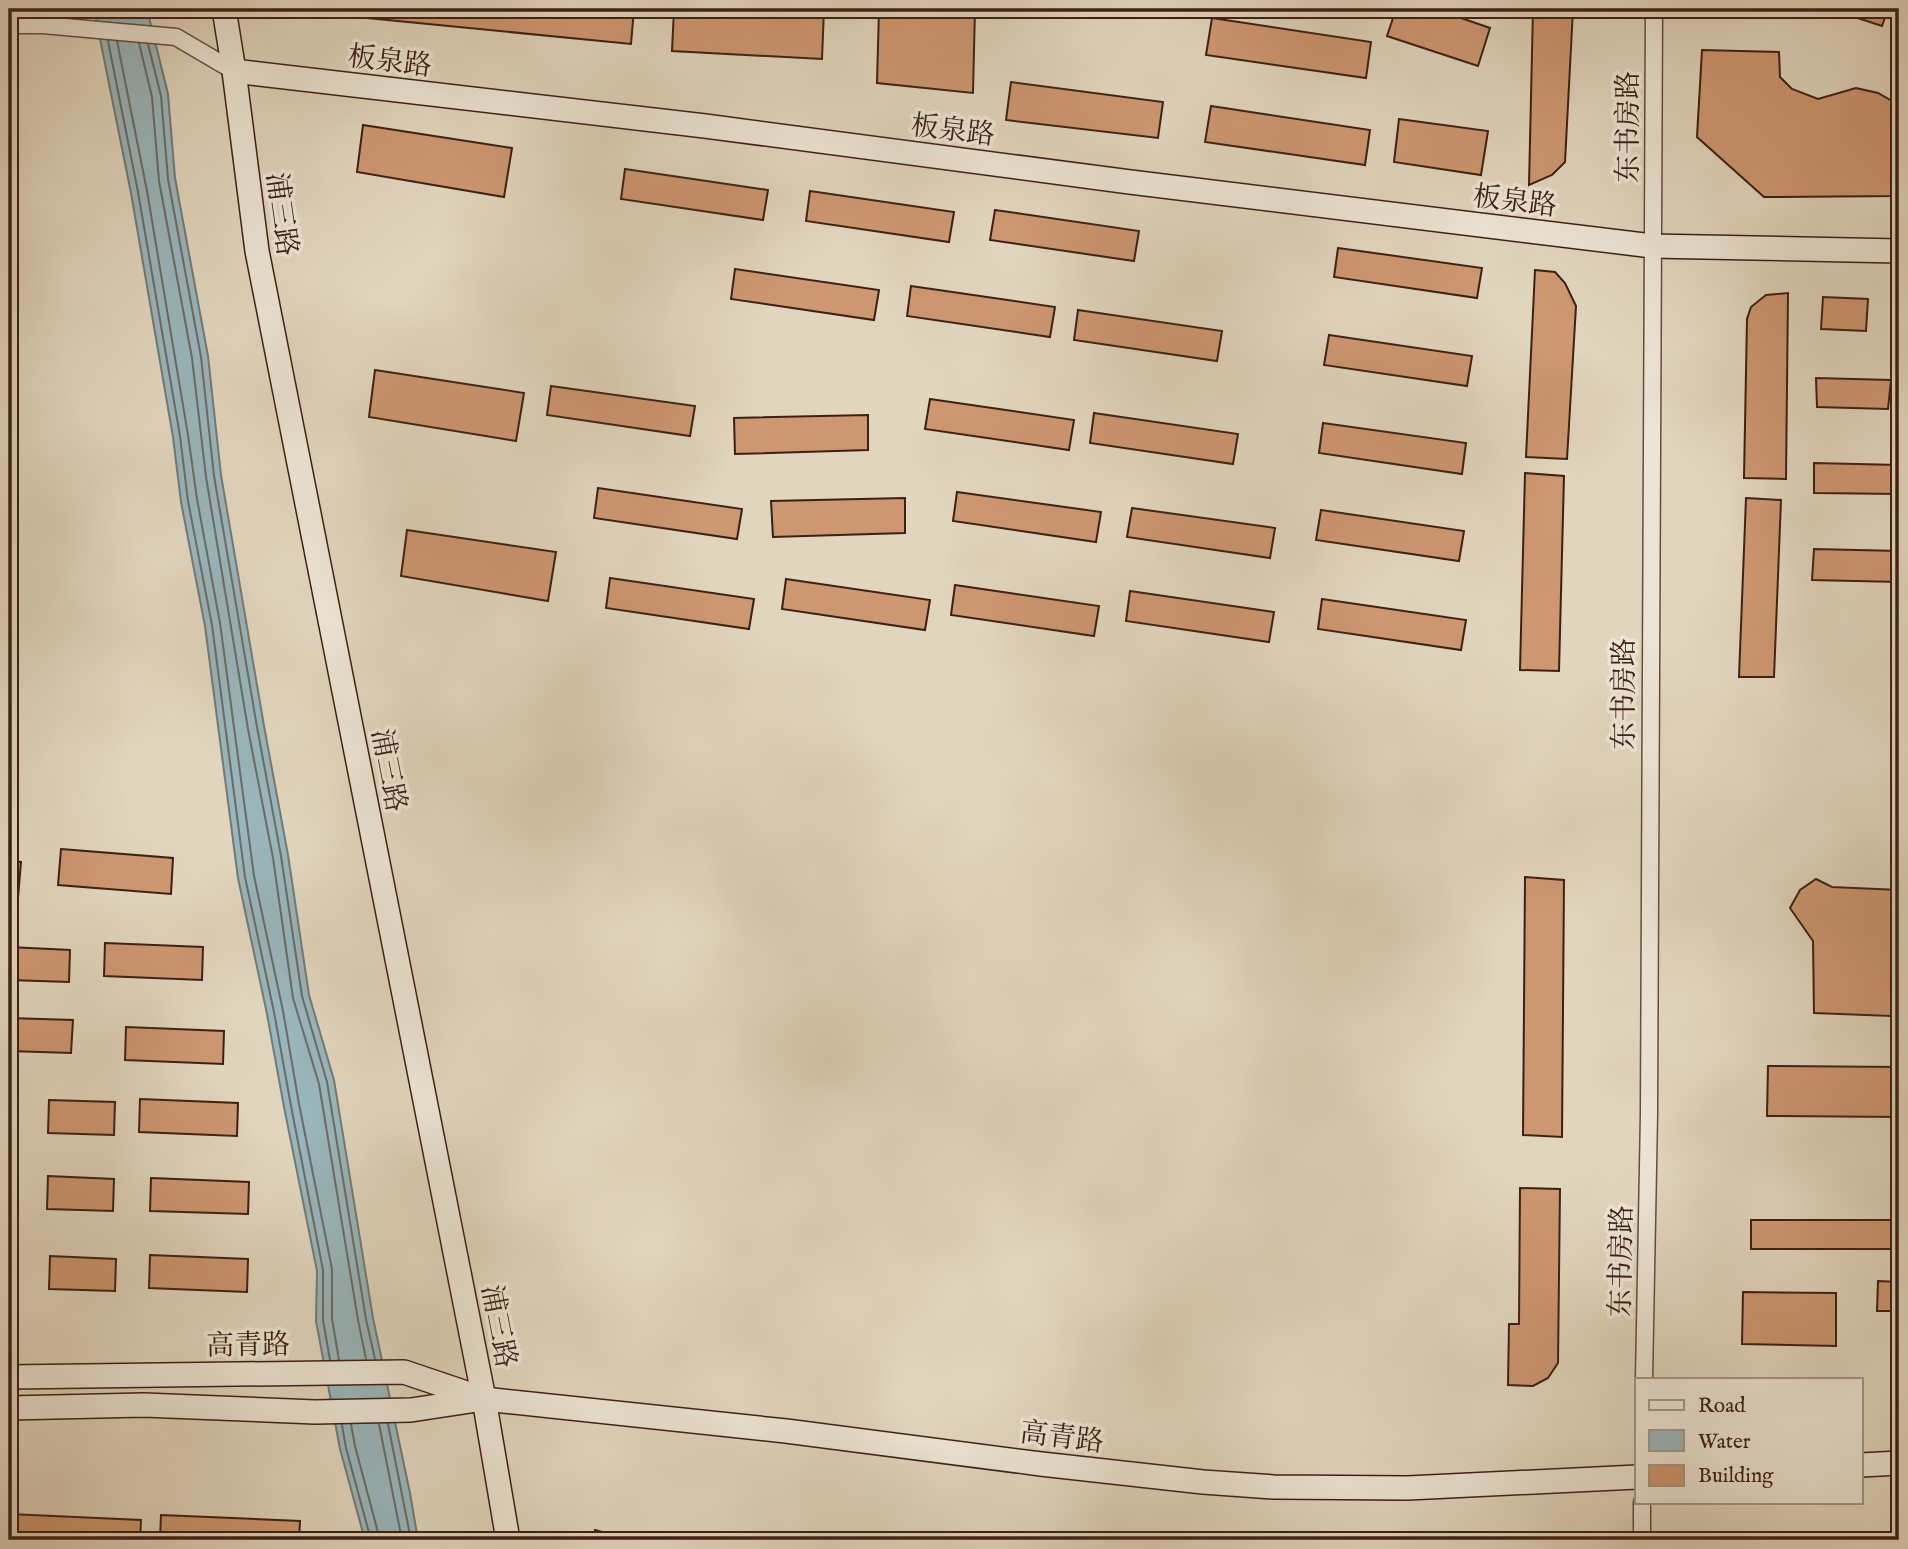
<svg xmlns="http://www.w3.org/2000/svg" width="1908" height="1549" viewBox="0 0 1908 1549" font-family="'IM FELL English','Noto Serif SC',serif">
  <rect width="100%" height="100%" fill="#e1d5bd"/>
  <filter id="stains"><feTurbulence type="fractalNoise" baseFrequency=".00286" numOctaves="4"/><feColorMatrix values="0 0 0 0 .2 0 0 0 0 .09 0 0 0 0 .02 0 0 0 .5 -.17"/></filter>
  <radialGradient id="worn" r=".72"><stop offset=".6" stop-color="#630" stop-opacity="0"/><stop offset="1" stop-color="#630" stop-opacity=".3"/></radialGradient>
  <polygon fill="#99b6bc" stroke="#747a79" stroke-width="2" points="94,9 147,9 168,94 175,178 208,356 221,475 264,726 288,855 309,995 334,1080 373,1318 410,1493 418,1540 365,1540 340,1449 316,1321 317,1271 284,1107 267,1014 238,878 205,626 181,502 173,437 131,193"/>
  <g fill="none" stroke-linecap="round" stroke-linejoin="round">
    <g stroke="#6b6b68" stroke-width="2">
      <polyline points="108,41 138,192 180,436 188,501 212,625 245,877 274,1012 291,1106 323,1270 323,1320 330,1360"/>
      <polyline points="117,41 147,191 188,435 197,499 220,623 254,876 283,1011 299,1104 332,1269 332,1319 339,1360"/>
      <polyline points="139,43 152,97 159,181 192,358 206,477 248,729 273,858 293,998 319,1084 358,1320 366,1359"/>
      <polyline points="148,44 161,96 168,179 201,357 214,476 257,727 281,856 302,996 327,1082 366,1319 375,1359"/>
      <polyline points="351,1424 355,1446 380,1540"/>
      <polyline points="379,1424 402,1540"/>
      <polyline points="388,1424 411,1540"/>
      <polyline points="342,1425 346,1448 371,1540"/>
    </g>
  </g>
  <g fill="#cd9771" stroke="#3d2015" stroke-width="2">
    <polygon points="355,9 634,9 631,44 357,17"/>
    <polygon points="674,9 824,9 822,59 672,51"/>
    <polygon points="879,9 975,9 973,93 877,83"/>
    <polygon points="1396,9 1435,9 1490,28 1478,66 1387,36"/>
    <polygon points="1533,9 1573,9 1565,162 1552,175 1529,185"/>
    <polygon points="1830,9 1888,9 1882,26"/>
    <polygon points="1212,18 1371,42 1366,78 1206,55"/>
    <polygon points="1702,50 1779,52 1780,77 1792,89 1818,99 1856,88 1878,93 1899,105 1899,196 1764,197 1697,137"/>
    <polygon points="1011,82 1163,102 1158,138 1006,120"/>
    <polygon points="1211,106 1370,130 1365,165 1205,142"/>
    <polygon points="1399,119 1488,131 1481,175 1394,162"/>
    <polygon points="363,125 512,148 504,197 357,172"/>
    <polygon points="625,169 768,190 763,220 621,199"/>
    <polygon points="810,191 954,212 949,242 806,221"/>
    <polygon points="995,210 1139,231 1134,261 990,240"/>
    <polygon points="1338,248 1482,268 1477,298 1334,277"/>
    <polygon points="735,269 879,290 874,320 731,299"/>
    <polygon points="1535,270 1555,272 1565,283 1576,306 1567,459 1526,457"/>
    <polygon points="911,286 1055,307 1050,337 907,316"/>
    <polygon points="1788,293 1786,479 1744,478 1747,319 1751,307 1766,295"/>
    <polygon points="1823,297 1868,299 1866,331 1821,329"/>
    <polygon points="1078,310 1222,331 1217,361 1074,340"/>
    <polygon points="1329,335 1472,356 1467,386 1324,365"/>
    <polygon points="375,370 524,393 516,441 369,417"/>
    <polygon points="1816,378 1891,380 1888,409 1817,407"/>
    <polygon points="551,386 695,406 690,436 547,415"/>
    <polygon points="930,399 1074,420 1069,450 925,429"/>
    <polygon points="1094,413 1238,434 1233,464 1090,443"/>
    <polygon points="868,415 868,450 735,454 734,418"/>
    <polygon points="1323,423 1466,443 1462,474 1319,453"/>
    <polygon points="1814,463 1899,465 1899,494 1814,493"/>
    <polygon points="1525,473 1564,476 1559,671 1520,670"/>
    <polygon points="598,488 742,509 737,539 594,518"/>
    <polygon points="957,492 1101,512 1096,542 953,521"/>
    <polygon points="905,498 905,533 773,537 771,501"/>
    <polygon points="1746,498 1781,500 1774,677 1739,677"/>
    <polygon points="1132,508 1275,528 1270,558 1127,537"/>
    <polygon points="1321,510 1464,531 1459,561 1316,540"/>
    <polygon points="407,530 556,552 548,601 401,576"/>
    <polygon points="1814,549 1899,551 1899,582 1812,580"/>
    <polygon points="610,578 754,599 749,629 606,608"/>
    <polygon points="786,579 930,600 925,630 782,609"/>
    <polygon points="955,585 1099,606 1094,636 951,615"/>
    <polygon points="1130,591 1274,612 1269,642 1126,621"/>
    <polygon points="1322,599 1466,620 1461,650 1318,629"/>
    <polygon points="61,849 173,858 171,894 58,885"/>
    <polygon points="9,861 21,862 18,898 9,898"/>
    <polygon points="1525,877 1564,880 1562,1137 1523,1135"/>
    <polygon points="1816,879 1832,887 1899,890 1899,984 1892,985 1891,1016 1814,1013 1813,941 1790,908 1800,890"/>
    <polygon points="105,943 203,947 202,980 104,976"/>
    <polygon points="9,947 70,950 69,982 9,980"/>
    <polygon points="9,1018 73,1020 71,1053 9,1051"/>
    <polygon points="126,1027 224,1031 223,1064 125,1060"/>
    <polygon points="1768,1066 1899,1067 1899,1117 1767,1116"/>
    <polygon points="140,1099 238,1103 237,1136 139,1132"/>
    <polygon points="49,1100 115,1102 114,1135 48,1133"/>
    <polygon points="48,1176 114,1179 113,1211 47,1209"/>
    <polygon points="151,1178 249,1182 248,1214 150,1211"/>
    <polygon points="1520,1188 1560,1189 1558,1363 1548,1378 1533,1386 1508,1385 1509,1324 1519,1324"/>
    <rect x="1751" y="1220" width="148" height="29"/>
    <polygon points="150,1255 248,1259 247,1292 149,1288"/>
    <polygon points="50,1256 116,1259 115,1291 49,1289"/>
    <polygon points="1878,1281 1899,1282 1899,1311 1877,1311"/>
    <polygon points="1743,1292 1836,1293 1836,1346 1742,1344"/>
    <polygon points="9,1514 141,1520 140,1540 9,1540"/>
    <polygon points="161,1515 300,1521 299,1540 160,1540"/>
    <polygon points="595,1530 632,1540 592,1540"/>
  </g>
  <g fill="none" stroke-linecap="round" stroke-linejoin="round">
    <defs>
      <g id="street">
        <polyline points="9,25 43,25 176,37 234,71"/>
        <polyline points="1644,1379 1649,1114 1654,9"/>
        <polyline points="1642,1540 1642,1502"/>
      </g>
      <g id="secondary">
        <polyline points="224,9 234,71 257,251 484,1399 508,1540"/>
        <polyline points="234,71 705,126 1130,182 1652,246 1899,251"/>
        <polyline points="9,1377 404,1372 484,1399 786,1431 1041,1464 1203,1482 1274,1487 1408,1488 1637,1477"/>
        <polyline points="9,1408 144,1405 315,1412 411,1410 477,1400"/>
        <polyline points="1861,1465 1899,1463"/>
      </g>
    </defs>
    <use href="#street" stroke="#664d3f" stroke-width="19"/>
    <use href="#secondary" stroke="#3d2015" stroke-width="26"/>
    <use href="#street" stroke="#ece4d4" stroke-width="16"/>
    <use href="#secondary" stroke="#ece4d4" stroke-width="23"/>
  </g>
  <g text-anchor="middle" stroke-width="7" stroke-linejoin="round" paint-order="stroke">
    <g font-size="28" fill="#3d2015" stroke="#ece4d4">
      <text transform="translate(390 60) rotate(7)" y="10">板泉路</text>
      <text transform="translate(1627 127) rotate(-90)" y="10">东书房路</text>
      <text transform="translate(953 129) rotate(7)" y="10">板泉路</text>
      <text transform="translate(1515 200) rotate(7)" y="10">板泉路</text>
      <text transform="translate(283 214) rotate(82)" y="10">浦三路</text>
      <text transform="translate(1623 694) rotate(-90)" y="10">东书房路</text>
      <text transform="translate(390 770) rotate(79)" y="10">浦三路</text>
      <text transform="translate(1620 1261) rotate(-89)" y="10">东书房路</text>
      <text transform="translate(500 1326) rotate(79)" y="10">浦三路</text>
      <text transform="translate(248 1344) rotate(-1)" y="10">高青路</text>
      <text transform="translate(1062 1436) rotate(7)" y="10">高青路</text>
    </g>
  </g>
  <rect width="1908" height="1549" fill="none" stroke="#e1d5bd" stroke-width="35"/>
  <rect x="10" y="10" width="1887" height="1528" fill="none" stroke="#3d2015" stroke-width="3.5"/>
  <rect x="18" y="18" width="1873" height="1514" fill="none" stroke="#3d2015" stroke-width="2"/>
  <rect x="1635" y="1378" width="228" height="126" fill="#ece4d4" stroke="#a69688" stroke-width="2"/>
  <rect x="1649" y="1400" width="35" height="10" fill="#ece4d4" stroke="#a69688" stroke-width="2"/>
  <text x="1698" y="1412" font-size="21" fill="#3d2015">Road</text>
  <rect x="1649" y="1430" width="35" height="21" fill="#99b6bc" stroke="#a69688" stroke-width="2"/>
  <text x="1698" y="1448" font-size="21" fill="#3d2015">Water</text>
  <rect x="1649" y="1465" width="35" height="21" fill="#cd9771" stroke="#a69688" stroke-width="2"/>
  <text x="1698" y="1482" font-size="21" fill="#3d2015">Building</text>
  <rect width="100%" height="100%" filter="url(#stains)"/>
  <rect width="100%" height="100%" fill="url(#worn)"/>
</svg>
